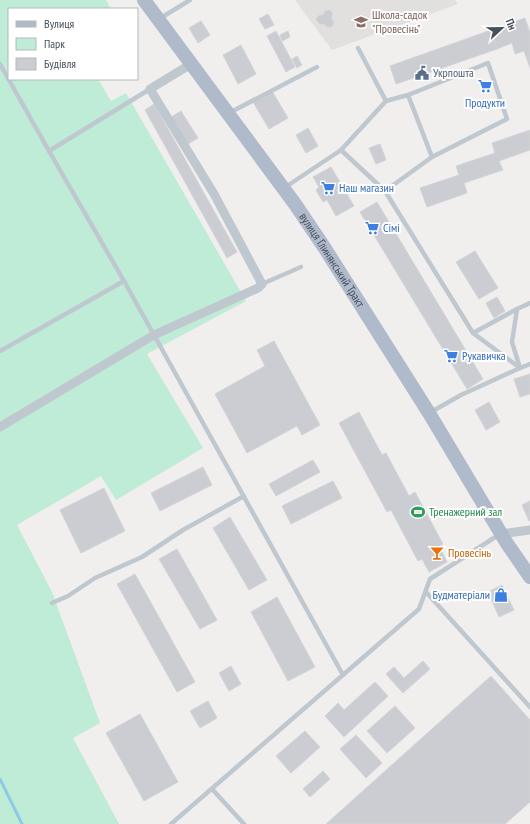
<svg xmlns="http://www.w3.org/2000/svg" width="530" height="824" viewBox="0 0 530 824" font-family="'PT Sans Narrow',sans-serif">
  <rect width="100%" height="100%" fill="#f1eeee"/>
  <polygon fill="#e1e0df" points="295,0 455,0 458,4 332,50"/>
  <polygon fill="#bfecd6" points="0,0 106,0 111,9 9,9 9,79 98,79 111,101 126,93 246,301 147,354 203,448 116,500 101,476 17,525 52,592 100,723 73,738 119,824 0,824"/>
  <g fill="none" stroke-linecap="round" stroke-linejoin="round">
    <polyline stroke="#8fc9e6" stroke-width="3" points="0,779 22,824"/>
  </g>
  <g fill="#cbcdd2" stroke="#d2d4d9">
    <polygon points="330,10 333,14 331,18 334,22 332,27 327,27 324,24 320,24 316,20 318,16 323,15 325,11"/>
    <polygon points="268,14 274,25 265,29 259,19"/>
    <polygon points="525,18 530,33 530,68 524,51 515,54 512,43 497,49 491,30"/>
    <polygon points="201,21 210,35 198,43 189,28"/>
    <polygon points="491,30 497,49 396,84 390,66"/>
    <polygon points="276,31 295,67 286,72 267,36"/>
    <polygon points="288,31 290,37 282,41 280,35"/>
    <polygon points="241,45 256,74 238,84 223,55"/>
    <polygon points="297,56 302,65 297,68 292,59"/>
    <polygon points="272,91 288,118 269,129 253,102"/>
    <polygon points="154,104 237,252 227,258 145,110"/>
    <polygon points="181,111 198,138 188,144 171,117"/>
    <polygon points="308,128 318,146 306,153 296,135"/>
    <polygon points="530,130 530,150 499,161 503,170 464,183 467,193 427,207 420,188 459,175 456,166 495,153 492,143"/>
    <polygon points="380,144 386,160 376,164 369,148"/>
    <polygon points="331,167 354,206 336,216 327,200 323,202 316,190 319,187 313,177"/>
    <polygon points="377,202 483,379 467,389 360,212"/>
    <polygon points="475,251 498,288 479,299 456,262"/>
    <polygon points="497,297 505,311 494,318 486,303"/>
    <polygon points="274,341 320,425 302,435 297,426 247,453 215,394 265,366 257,350"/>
    <polygon points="530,374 530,394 520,397 514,379"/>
    <polygon points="489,402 500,422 486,430 475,410"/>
    <polygon points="359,412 382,455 386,453 409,496 415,492 443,544 439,546 447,562 429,572 422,559 418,561 391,510 387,512 339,423"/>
    <polygon points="313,460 320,472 276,496 269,484"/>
    <polygon points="203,467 212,485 160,511 151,493"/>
    <polygon points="333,481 342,498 291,524 282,506"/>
    <polygon points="104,488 125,531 81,553 60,510"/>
    <polygon points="530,501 530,520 529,521 522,505"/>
    <polygon points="230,517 267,580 249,590 213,528"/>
    <polygon points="177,549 217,620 200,629 159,559"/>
    <polygon points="135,574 195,682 177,692 117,584"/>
    <polygon points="502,585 514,610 499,617 488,592"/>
    <polygon points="277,597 315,667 288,681 251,612"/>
    <polygon points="423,661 430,669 403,693 386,674 394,667 404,678"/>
    <polygon points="231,666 241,684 229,691 219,673"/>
    <polygon points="491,676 530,720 530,802 505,824 326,824"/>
    <polygon points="375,682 388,696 344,737 325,716 338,703 344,710"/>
    <polygon points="208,701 217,718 200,728 190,711"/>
    <polygon points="395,706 415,728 387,753 367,731"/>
    <polygon points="140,714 178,782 144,801 106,733"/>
    <polygon points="305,731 320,747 291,773 276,756"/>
    <polygon points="356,735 382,763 366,778 340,749"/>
    <polygon points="323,771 330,779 310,797 303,789"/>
  </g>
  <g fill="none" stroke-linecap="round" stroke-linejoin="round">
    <g stroke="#bfc7cf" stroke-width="4.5">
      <polyline points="159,19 190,0"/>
      <polyline points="358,48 386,101"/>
      <polygon points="488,63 507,119 432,157 408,95"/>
      <polyline points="0,64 49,151"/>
      <polyline points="150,89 49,151 124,281 343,675"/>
      <polyline points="229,113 317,67"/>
      <polyline points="341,150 386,101 408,95"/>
      <polyline points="284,188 341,150 385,191 432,157"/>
      <polyline points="385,191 473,333 520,368 530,364"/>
      <polyline points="262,284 301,267"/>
      <polyline points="473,333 517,309"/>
      <polyline points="0,351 124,281"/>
      <polyline points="431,412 461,395 520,368 512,342 517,309 530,303"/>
      <polyline points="426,592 530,707"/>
      <polyline points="52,603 68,596 95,578 142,557 183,530 244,496"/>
      <polyline points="212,789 244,824"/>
      <polyline points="171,824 419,609 430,579 500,534"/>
    </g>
    <g stroke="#bfc7cf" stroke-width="9">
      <polyline points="0,427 154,335 258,288 262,284 214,194 150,89 191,64"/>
      <polyline points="501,534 530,530"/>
    </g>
    <path stroke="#afbacb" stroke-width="14" id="s1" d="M144,0L295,204L324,247L429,413L506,542L530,577"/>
  </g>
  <defs>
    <symbol id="school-bare" viewBox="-9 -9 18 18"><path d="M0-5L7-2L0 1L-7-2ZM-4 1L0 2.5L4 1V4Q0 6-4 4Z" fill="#8d6e63" stroke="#fff" stroke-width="2.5" paint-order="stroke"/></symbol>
    <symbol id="civic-bare" viewBox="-9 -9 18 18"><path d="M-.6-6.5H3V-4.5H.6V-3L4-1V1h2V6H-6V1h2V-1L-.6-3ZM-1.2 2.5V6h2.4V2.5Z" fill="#5c6f8a" stroke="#fff" stroke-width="2.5" paint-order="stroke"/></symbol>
    <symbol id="supermarket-bare" viewBox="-9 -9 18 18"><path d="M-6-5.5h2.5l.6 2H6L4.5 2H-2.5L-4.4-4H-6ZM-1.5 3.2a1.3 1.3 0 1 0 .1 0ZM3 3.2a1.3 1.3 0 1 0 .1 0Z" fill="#3f7fe0" stroke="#fff" stroke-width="2.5" paint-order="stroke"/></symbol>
    <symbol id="stadium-bare" viewBox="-9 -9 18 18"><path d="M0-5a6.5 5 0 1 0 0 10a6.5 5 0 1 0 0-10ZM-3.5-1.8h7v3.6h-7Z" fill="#2e9e5b" stroke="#fff" stroke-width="2.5" paint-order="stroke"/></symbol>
    <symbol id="bar-bare" viewBox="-9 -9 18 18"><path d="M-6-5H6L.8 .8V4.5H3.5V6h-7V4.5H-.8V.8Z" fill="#e8710a" stroke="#fff" stroke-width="2.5" paint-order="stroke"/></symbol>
    <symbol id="shop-bare" viewBox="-9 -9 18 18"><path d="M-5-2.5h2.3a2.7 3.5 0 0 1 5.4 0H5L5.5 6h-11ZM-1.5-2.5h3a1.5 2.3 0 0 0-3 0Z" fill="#3f7fe0" stroke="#fff" stroke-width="2.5" paint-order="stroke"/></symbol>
  </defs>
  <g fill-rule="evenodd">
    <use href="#school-bare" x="351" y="12" width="20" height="20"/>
    <use href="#civic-bare" x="412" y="63" width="20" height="20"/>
    <use href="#supermarket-bare" x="475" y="76" width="20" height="20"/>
    <use href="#supermarket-bare" x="318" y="178" width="20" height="20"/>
    <use href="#supermarket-bare" x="362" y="218" width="20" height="20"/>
    <use href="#supermarket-bare" x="441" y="346" width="20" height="20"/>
    <use href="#stadium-bare" x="408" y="502" width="20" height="20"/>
    <use href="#bar-bare" x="427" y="543" width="20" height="20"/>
    <use href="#shop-bare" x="491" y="585" width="20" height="20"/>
  </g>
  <g text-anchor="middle" stroke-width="4" stroke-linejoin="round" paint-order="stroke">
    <g font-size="12" fill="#785e54" stroke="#fff" text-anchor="start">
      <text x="372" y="19">Школа-садок<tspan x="372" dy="14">"Провесінь"</tspan></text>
    </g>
    <g font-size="12" fill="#4e5e75" stroke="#fff" text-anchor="start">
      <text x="433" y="77">Укрпошта</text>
    </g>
    <g font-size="12" fill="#366cbe" stroke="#fff" text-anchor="start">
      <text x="485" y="107" text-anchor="middle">Продукти</text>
      <text x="339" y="192">Наш магазин</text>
      <text x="383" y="232">Сімі</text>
      <text x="462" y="360">Рукавичка</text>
      <text x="490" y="599" text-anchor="end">Будматеріали</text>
    </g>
    <g font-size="12" fill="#474f5a" stroke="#fff">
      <text dy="4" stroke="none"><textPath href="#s1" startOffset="321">вулиця Глинянський Тракт</textPath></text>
    </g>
    <g font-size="12" fill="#27864d" stroke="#fff" text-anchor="start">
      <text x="429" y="516">Тренажерний зал</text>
    </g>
    <g font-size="12" fill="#c56008" stroke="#fff" text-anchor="start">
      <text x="448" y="557">Провесінь</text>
    </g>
  </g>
  <rect x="8" y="8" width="130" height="72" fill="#ffffff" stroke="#b5b9bd"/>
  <rect x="16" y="21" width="20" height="6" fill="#afbacb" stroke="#b5b9bd"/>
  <text x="44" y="28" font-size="12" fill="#474f5a">Вулиця</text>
  <rect x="16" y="38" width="20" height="12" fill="#bfecd6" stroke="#b5b9bd"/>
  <text x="44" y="48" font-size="12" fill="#474f5a">Парк</text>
  <rect x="16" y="58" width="20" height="12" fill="#cbcdd2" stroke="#b5b9bd"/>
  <text x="44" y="68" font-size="12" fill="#474f5a">Будівля</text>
  <g transform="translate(502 28) rotate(68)" stroke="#ffffff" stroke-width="3" paint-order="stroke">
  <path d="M0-3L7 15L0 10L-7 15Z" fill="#474f5a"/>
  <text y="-6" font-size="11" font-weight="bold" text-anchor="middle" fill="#474f5a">Пн</text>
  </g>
</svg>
